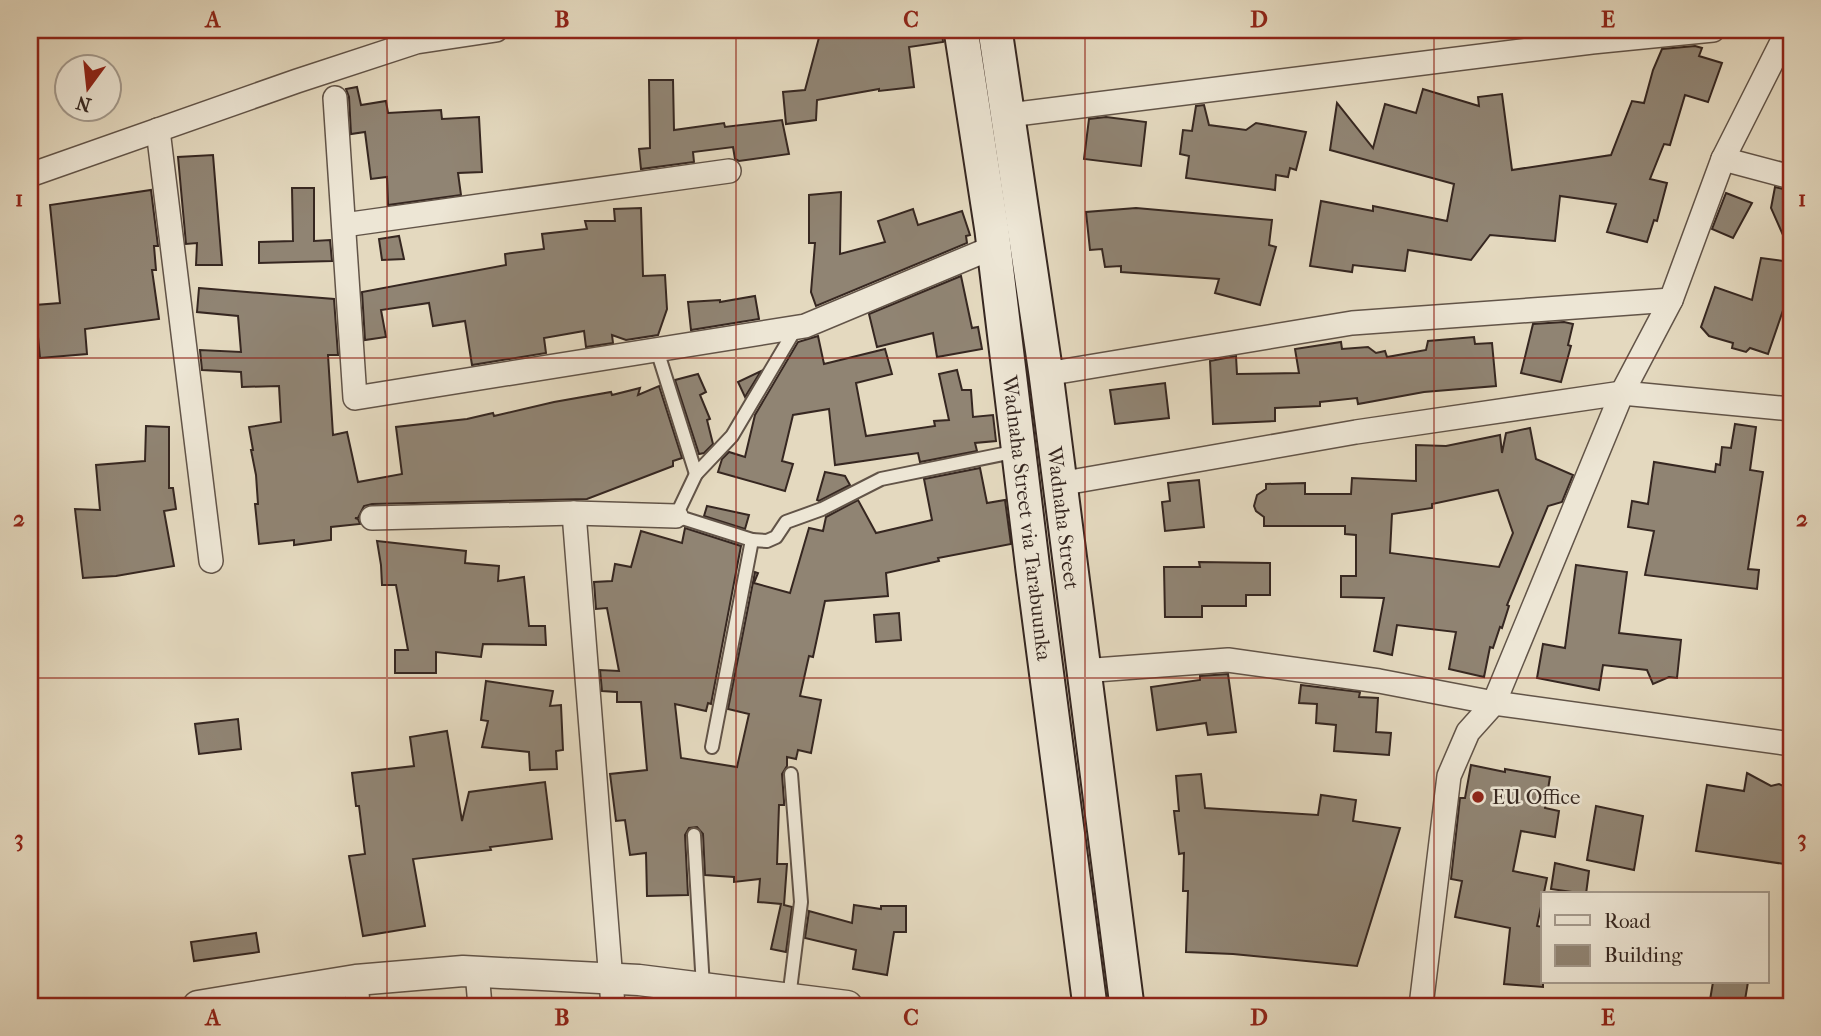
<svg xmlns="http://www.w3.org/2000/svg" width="1821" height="1036" viewBox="0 0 1821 1036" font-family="'IM FELL French Canon',serif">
  <rect width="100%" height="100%" fill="#e4d9bf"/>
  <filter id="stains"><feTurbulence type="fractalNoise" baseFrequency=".00286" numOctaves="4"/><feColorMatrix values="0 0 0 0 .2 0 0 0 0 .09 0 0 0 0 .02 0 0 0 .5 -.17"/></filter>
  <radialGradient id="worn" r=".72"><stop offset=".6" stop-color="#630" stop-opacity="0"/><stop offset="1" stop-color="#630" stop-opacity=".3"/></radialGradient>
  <g fill="#908473" stroke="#362721" stroke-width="2" fill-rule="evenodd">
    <polygon points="821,30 942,30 943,42 909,47 914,87 879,91 879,89 817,100 816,120 786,124 783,92 805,90"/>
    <polygon points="1695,46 1702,48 1699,56 1722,63 1708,102 1685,95 1670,145 1664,144 1650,179 1667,183 1657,221 1654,220 1647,242 1607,232 1616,204 1560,196 1555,241 1490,235 1471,260 1408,250 1405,271 1353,265 1352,272 1310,266 1321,201 1373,211 1373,206 1447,221 1454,184 1330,150 1337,103 1373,148 1385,104 1416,113 1423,89 1479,106 1478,97 1502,94 1512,170 1611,155 1632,101 1644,103 1653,70 1662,49"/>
    <polygon points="649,80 673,80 674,130 724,123 725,127 782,120 789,154 739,161 735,159 733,147 693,152 694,162 641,169 639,149 650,148"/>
    <polygon points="357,87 361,105 386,101 388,113 441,110 442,119 479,117 482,172 458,173 461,195 388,205 387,177 371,179 365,132 351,134 349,97 346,89"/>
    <polygon points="1204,105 1209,125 1246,130 1256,123 1306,132 1296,170 1290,168 1288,177 1276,175 1275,190 1186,178 1189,156 1180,154 1183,130 1192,131 1196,106"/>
    <polygon points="1106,117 1146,122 1141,166 1084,159 1089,119"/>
    <polygon points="213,155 222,265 196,265 197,243 186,244 178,157"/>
    <polygon points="1775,187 1791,191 1791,253 1771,208"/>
    <polygon points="292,188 314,188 314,241 330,240 332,261 259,263 259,242 293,241"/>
    <polygon points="151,190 158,246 154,246 156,270 152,270 159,319 85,329 87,354 40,358 35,305 60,303 50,205"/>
    <polygon points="841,192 840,254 885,242 878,221 913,209 918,225 962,211 970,235 966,236 967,243 816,306 811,292 815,243 809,243 809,195"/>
    <polygon points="1726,193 1752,203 1733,238 1712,229"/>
    <polygon points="641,208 643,276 665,275 667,309 658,335 626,340 612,335 613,343 586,347 584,331 544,338 546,353 472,365 465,321 433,326 429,303 381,310 386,337 365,340 362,292 506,265 505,254 544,249 542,234 587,229 585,221 615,221 614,209"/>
    <polygon points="1136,208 1272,220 1269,245 1276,247 1260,305 1215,293 1219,279 1121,272 1121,266 1105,267 1102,249 1090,250 1086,212"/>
    <polygon points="399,236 404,259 382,260 379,239"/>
    <polygon points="1761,258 1791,262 1790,290 1768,354 1750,348 1746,352 1732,348 1733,343 1709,336 1701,327 1715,287 1752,300"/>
    <polygon points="961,276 972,328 978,327 982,349 937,357 933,333 877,347 869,314"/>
    <polygon points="199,288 334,299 338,355 328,355 333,435 347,432 358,482 402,474 396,427 467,419 493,413 494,416 554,402 611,392 612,395 640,388 638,395 659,386 682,458 673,461 673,466 587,499 372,504 364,506 358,518 355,518 358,519 360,524 331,527 331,540 294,545 294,540 259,544 255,504 258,504 256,475 251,450 253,450 249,427 281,422 279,386 242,387 241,372 202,370 200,350 241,352 238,316 197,312"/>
    <polygon points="755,296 759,319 691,330 688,302 720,300 720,302"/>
    <polygon points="1564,322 1573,324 1568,345 1571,346 1561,382 1521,373 1533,324"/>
    <polygon points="818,336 824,364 885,349 892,374 856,383 866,436 935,426 934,421 949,420 939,374 957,370 962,390 971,390 973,417 993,415 996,441 975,443 977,451 920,462 918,453 835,465 829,409 793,415 782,461 793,464 785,491 718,472 722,459 729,452 745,457 755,415 798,342"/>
    <polygon points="1474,337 1475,344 1492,343 1496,386 1424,392 1358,404 1357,398 1320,402 1320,406 1275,408 1275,421 1213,424 1210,361 1236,356 1237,374 1299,373 1295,349 1341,342 1342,349 1368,347 1376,353 1385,351 1387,357 1426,350 1428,341"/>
    <polygon points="761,371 745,397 738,382"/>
    <polygon points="698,374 706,392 700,395 710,419 707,420 713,444 704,453 699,454 675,380"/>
    <polygon points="1165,383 1169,418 1115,424 1110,390"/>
    <polygon points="1735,424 1756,427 1750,470 1763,472 1748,569 1759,570 1757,589 1645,575 1654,531 1628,527 1632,501 1648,504 1654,462 1715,472 1716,464 1720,465 1722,447 1731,448"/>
    <polygon points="146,426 169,427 169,488 173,488 176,509 164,511 174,566 116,576 83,578 75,509 100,510 96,465 145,461"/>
    <path d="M1530,428L1536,459L1573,475L1562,502L1548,506L1507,605L1509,606L1502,628L1500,627L1493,648L1490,647L1484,677L1449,669L1456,632L1397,625L1392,655L1374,651L1384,598L1341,597V576H1356V535L1345,534V526H1264V517L1256,511L1254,506L1257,495L1266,489V484L1305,483V494H1351L1352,478L1416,481V445L1446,446L1500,435L1502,453L1506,433ZM1498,490L1513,533L1499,567L1390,553L1392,514L1432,508V504Z"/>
    <polygon points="980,468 987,503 1005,500 1011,544 938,558 939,561 886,573 888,596 825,601 813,657 809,656 800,696 821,700 811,753 798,750 796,759 787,757 787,766 782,774 784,801 784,805 779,805 777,864 787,864 784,905 792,907 786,952 771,949 781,904 758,902 760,879 734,882 734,877 705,875 703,834 697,827 689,828 685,835 688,895 647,896 646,853 630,855 625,820 616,821 610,774 647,770 641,702 617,702 617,692 602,691 600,670 619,671 607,608 596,609 594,582 612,581 615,564 631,567 641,531 682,543 685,528 741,546 711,704 708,703 706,711 675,704 681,758 737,767 749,714 728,709 755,572 758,573 754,583 790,593 809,528 823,531 826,517 858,500 876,533 932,520 924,479"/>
    <polygon points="825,472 845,476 850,485 819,501 817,500"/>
    <polygon points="1199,480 1204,527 1165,531 1162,502 1170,501 1168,483"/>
    <polygon points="707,506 749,515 745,529 704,516"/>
    <polygon points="377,541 466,551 465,563 499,566 498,581 524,577 529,626 545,626 546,645 483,644 481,657 436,652 436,673 395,673 395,650 408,650 396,585 382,585 381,565"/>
    <polygon points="1199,562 1270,563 1270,595 1246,595 1246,606 1202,606 1202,617 1165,617 1164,567 1200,567"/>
    <polygon points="1576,565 1627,572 1619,633 1681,640 1677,678 1669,677 1653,684 1647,670 1603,665 1599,690 1537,678 1543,644 1565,648"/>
    <polygon points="899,613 901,640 876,642 874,615"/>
    <polygon points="1228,674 1236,732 1208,735 1206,723 1157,730 1151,687 1200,680 1200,676"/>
    <polygon points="486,681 553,691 550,706 561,705 563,750 556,751 557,769 530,770 529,752 482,747 488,721 481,720"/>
    <polygon points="1301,685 1360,692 1359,697 1378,698 1376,732 1391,733 1389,755 1334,751 1336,725 1316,723 1317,704 1299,703"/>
    <polygon points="238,719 241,749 199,754 195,724"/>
    <polygon points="447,731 462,821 469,792 545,782 552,839 490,847 491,850 413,859 425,926 363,936 349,856 365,854 359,806 356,806 352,773 414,766 410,737"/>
    <polygon points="1471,765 1505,772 1505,769 1550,777 1545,808 1559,811 1555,837 1521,831 1513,871 1547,878 1537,926 1543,927 1543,987 1504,984 1510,928 1455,917 1462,881 1451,879 1460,798 1465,798"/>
    <polygon points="1747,773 1771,786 1779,784 1788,788 1791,799 1784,836 1791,837 1791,865 1696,851 1707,785 1744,791"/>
    <polygon points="1201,774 1205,808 1318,815 1321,795 1356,800 1353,821 1400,828 1357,966 1233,954 1186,952 1188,891 1183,891 1184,853 1179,854 1174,811 1179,811 1176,776"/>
    <polygon points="1596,806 1643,816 1634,870 1587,860"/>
    <polygon points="1555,863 1589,871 1586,894 1551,889"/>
    <polygon points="854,905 881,909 881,906 906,906 906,932 894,932 887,975 853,969 856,950 805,938 809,911 852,923"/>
    <polygon points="256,933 259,952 194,961 191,942"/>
    <polygon points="1713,982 1748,982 1744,1006 1709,1006"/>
  </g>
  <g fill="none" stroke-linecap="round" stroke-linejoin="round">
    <defs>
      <g id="service">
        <polyline points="657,350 696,474 732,436 796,328"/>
        <polyline points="696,474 676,516 752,540 712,747"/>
        <polyline points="752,540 767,541 776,537 786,522 822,509 881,479 1018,451"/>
        <polyline points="694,835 703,987"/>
        <polyline points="789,998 801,902 791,774"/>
      </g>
      <g id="minor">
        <polyline points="335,98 355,398 805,326 994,247"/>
        <polyline points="1009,115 1592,42 1713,30"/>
        <polyline points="158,130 211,561"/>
        <polyline points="1723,159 1791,177"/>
        <polyline points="30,175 297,81 416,42 496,30"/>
        <polyline points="344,225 729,171"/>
        <polyline points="1046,374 1352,323 1671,300"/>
        <polyline points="1059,484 1356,432 1622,393 1791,409"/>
        <polyline points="574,513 613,1006"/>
        <polyline points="372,518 574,513 676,516"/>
        <polyline points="1082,671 1228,660 1379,681 1494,703 1791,744"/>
        <polyline points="477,972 480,1006"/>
        <polyline points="356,980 358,1006"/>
        <polyline points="1421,1006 1449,776 1468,732 1494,703 1622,393 1671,300 1723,159 1788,30"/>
      </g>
      <polyline id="tertiary" points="198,1006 356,980 463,971 639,980 847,1006"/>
      <g id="secondary">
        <polyline points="961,30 992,231 1033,570 1090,1006"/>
        <polyline points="995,30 1046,374 1127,1006"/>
      </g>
    </defs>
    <use href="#service" stroke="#625448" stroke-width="16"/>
    <use href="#minor" stroke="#625448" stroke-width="26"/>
    <use href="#tertiary" stroke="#625448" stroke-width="33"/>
    <use href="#secondary" stroke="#362721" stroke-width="37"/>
    <use href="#service" stroke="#ede6d5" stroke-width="12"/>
    <use href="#minor" stroke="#ede6d5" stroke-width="23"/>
    <use href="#tertiary" stroke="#ede6d5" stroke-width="30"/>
    <use href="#secondary" stroke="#ede6d5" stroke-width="33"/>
  </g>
  <path fill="none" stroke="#8f2418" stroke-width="2" stroke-opacity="0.55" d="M387,30V1006M736,30V1006M1085,30V1006M1434,30V1006M30,358H1791M30,678H1791"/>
  <circle fill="#8f2418" stroke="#ede6d5" stroke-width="2.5" cx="1478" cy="797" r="7"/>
  <g text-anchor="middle" stroke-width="5" stroke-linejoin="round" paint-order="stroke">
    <g font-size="21" fill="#362721" stroke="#ede6d5">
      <text transform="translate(1027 518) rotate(83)" y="7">Wadnaha Street via Tarabuunka</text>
      <text transform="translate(1063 518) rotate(83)" y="7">Wadnaha Street</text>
    </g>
    <g font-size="21" fill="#362721" stroke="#ede6d5" text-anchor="start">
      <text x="1492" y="804">EU Office</text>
    </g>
  </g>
  <rect width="1821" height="1036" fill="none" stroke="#e4d9bf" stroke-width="77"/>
  <rect x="1541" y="892" width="228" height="91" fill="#ede6d5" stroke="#a49a8d" stroke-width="2"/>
  <rect x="1555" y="915" width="35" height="10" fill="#ede6d5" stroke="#a49a8d" stroke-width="2"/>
  <text x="1604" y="928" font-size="21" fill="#362721">Road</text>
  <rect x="1555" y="945" width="35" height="21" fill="#908473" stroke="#a49a8d" stroke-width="2"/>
  <text x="1604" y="962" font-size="21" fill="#362721">Building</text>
  <g transform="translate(88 88) rotate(195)"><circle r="33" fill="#ede6d5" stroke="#a49a8d" stroke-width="2"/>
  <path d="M0-5L12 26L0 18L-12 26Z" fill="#8f2418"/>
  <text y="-10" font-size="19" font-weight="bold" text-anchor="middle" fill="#362721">N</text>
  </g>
  <rect x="38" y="38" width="1745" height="960" fill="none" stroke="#8f2418" stroke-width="2.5"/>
  <g font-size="23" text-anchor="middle" font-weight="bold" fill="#8f2418">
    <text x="213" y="27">A</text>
    <text x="562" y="27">B</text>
    <text x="911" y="27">C</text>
    <text x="1259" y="27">D</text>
    <text x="1608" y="27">E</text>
    <text x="19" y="206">1</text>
    <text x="1802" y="206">1</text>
    <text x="19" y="526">2</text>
    <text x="1802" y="526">2</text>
    <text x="19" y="846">3</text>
    <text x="1802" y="846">3</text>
    <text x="213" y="1025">A</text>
    <text x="562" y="1025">B</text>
    <text x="911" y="1025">C</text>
    <text x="1259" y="1025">D</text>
    <text x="1608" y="1025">E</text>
  </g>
  <rect width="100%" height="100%" filter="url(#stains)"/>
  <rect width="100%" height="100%" fill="url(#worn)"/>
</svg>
